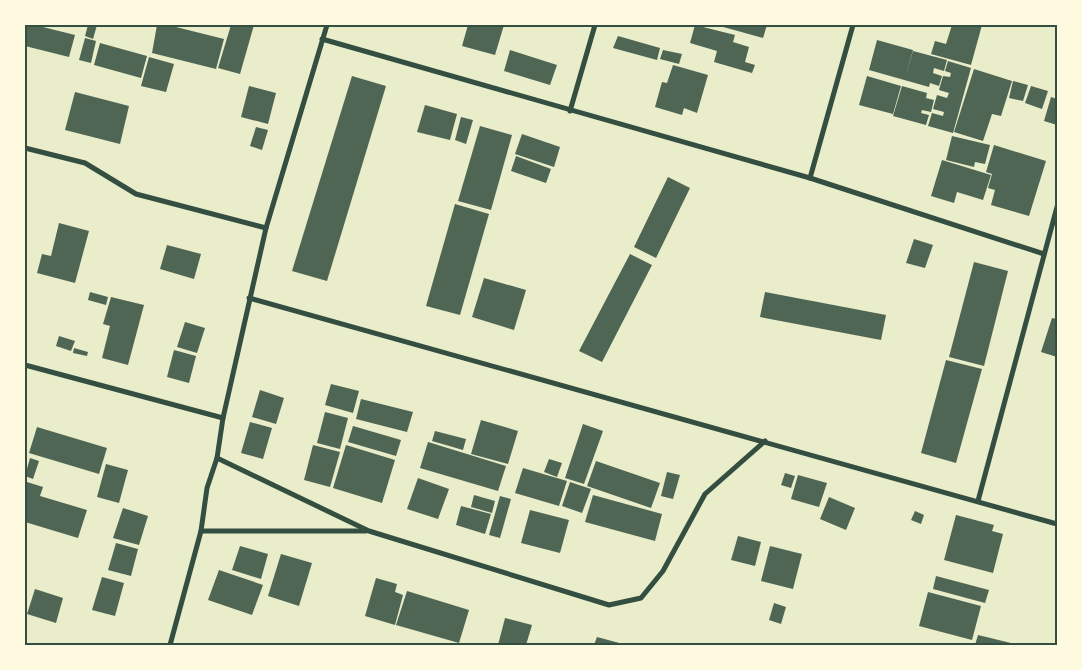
<svg xmlns="http://www.w3.org/2000/svg" width="1082" height="670" viewBox="0 0 1082 670" font-family="Signika,sans-serif">
  <rect width="100%" height="100%" fill="#e9edc9"/>
  <g fill="#4f6655">
    <polygon points="25,25 35,25 75,35 69,57 25,46"/>
    <polygon points="88,25 97,25 93,39 85,36"/>
    <polygon points="157,25 168,25 224,39 216,69 152,53"/>
    <polygon points="231,25 254,25 240,74 218,68"/>
    <polygon points="468,25 504,25 495,55 462,46"/>
    <polygon points="695,25 735,35 733,42 749,47 745,62 755,65 752,73 714,62 717,51 690,43"/>
    <polygon points="716,25 767,25 763,38"/>
    <polygon points="952,25 982,25 971,65 931,54 935,41 946,44"/>
    <polygon points="618,36 660,48 657,60 613,48"/>
    <polygon points="85,38 96,41 91,63 79,60"/>
    <polygon points="877,40 913,50 905,78 913,51 947,60 944,71 934,68 933,73 942,76 939,86 930,83 929,87 869,70"/>
    <polygon points="100,43 147,56 141,78 94,65"/>
    <polygon points="510,50 557,65 550,85 504,71"/>
    <polygon points="663,50 682,54 679,64 660,59"/>
    <polygon points="149,57 174,64 166,92 141,86"/>
    <polygon points="948,61 971,68 953,133 928,126 932,113 943,116 944,112 933,109 937,95 947,98 949,93 939,90 943,76 950,77 951,73 945,71"/>
    <polygon points="673,65 708,75 697,113 684,108 682,115 655,107 662,82 667,83"/>
    <polygon points="974,69 1012,81 1001,116 992,114 983,141 954,132"/>
    <polygon points="352,76 386,86 327,281 292,271"/>
    <polygon points="867,76 901,86 893,114 859,105"/>
    <polygon points="1013,81 1028,85 1023,101 1009,98"/>
    <polygon points="249,86 276,93 268,124 241,117"/>
    <polygon points="902,86 927,93 926,98 934,100 931,112 922,110 921,113 929,115 926,125 893,116"/>
    <polygon points="1031,86 1048,91 1042,109 1025,103"/>
    <polygon points="75,92 129,106 120,144 65,130"/>
    <polygon points="1051,97 1057,99 1057,125 1044,121"/>
    <polygon points="425,105 457,114 450,140 417,132"/>
    <polygon points="461,117 473,120 466,144 455,140"/>
    <polygon points="480,126 512,135 491,210 458,201"/>
    <polygon points="256,127 268,130 262,150 250,146"/>
    <polygon points="522,134 560,147 554,167 515,154"/>
    <polygon points="952,136 990,145 985,164 975,162 974,167 946,160"/>
    <polygon points="994,145 1046,161 1029,216 991,205 995,190 988,188 992,174 986,172"/>
    <polygon points="516,156 551,169 546,183 511,171"/>
    <polygon points="942,160 991,175 983,200 957,192 954,203 931,196"/>
    <polygon points="668,177 690,188 656,258 634,247"/>
    <polygon points="455,204 489,214 460,315 426,306"/>
    <polygon points="59,223 89,231 75,283 37,273 42,254 51,256"/>
    <polygon points="914,239 933,245 925,268 906,263"/>
    <polygon points="167,245 201,254 194,279 160,269"/>
    <polygon points="630,254 652,265 602,362 579,351"/>
    <polygon points="974,262 1008,271 984,366 949,357"/>
    <polygon points="484,278 526,290 514,330 472,317"/>
    <polygon points="90,292 108,297 106,305 88,300"/>
    <polygon points="765,292 886,315 881,340 760,317"/>
    <polygon points="111,297 144,305 128,365 102,358 110,326 103,324"/>
    <polygon points="1052,318 1057,319 1057,357 1041,352"/>
    <polygon points="185,322 205,328 197,353 177,347"/>
    <polygon points="59,336 75,341 71,351 56,346"/>
    <polygon points="74,348 88,352 87,356 73,353"/>
    <polygon points="174,350 196,356 189,383 167,377"/>
    <polygon points="946,360 982,369 956,463 921,453"/>
    <polygon points="331,384 359,391 353,413 325,405"/>
    <polygon points="260,390 284,398 276,424 252,417"/>
    <polygon points="361,399 413,412 407,432 356,419"/>
    <polygon points="325,412 348,418 340,449 317,443"/>
    <polygon points="481,420 518,431 508,464 471,454"/>
    <polygon points="250,422 272,428 263,459 241,453"/>
    <polygon points="583,424 603,431 584,484 565,478"/>
    <polygon points="353,426 401,440 396,456 348,442"/>
    <polygon points="37,427 107,448 99,474 29,453"/>
    <polygon points="435,431 466,439 463,450 432,441"/>
    <polygon points="428,442 506,466 498,491 420,468"/>
    <polygon points="313,445 340,452 330,487 304,480"/>
    <polygon points="346,445 395,460 382,503 333,488"/>
    <polygon points="30,458 39,461 33,479 25,476"/>
    <polygon points="549,459 562,463 557,477 544,472"/>
    <polygon points="596,461 660,483 651,508 587,486"/>
    <polygon points="106,464 128,470 119,503 97,497"/>
    <polygon points="523,468 567,481 559,506 515,493"/>
    <polygon points="667,472 680,475 673,499 661,496"/>
    <polygon points="785,473 795,476 791,488 781,485"/>
    <polygon points="798,475 827,483 819,507 791,499"/>
    <polygon points="418,478 449,489 438,519 407,509"/>
    <polygon points="27,482 43,487 40,496 87,510 78,538 25,522"/>
    <polygon points="570,482 591,489 582,513 562,506"/>
    <polygon points="474,495 495,501 492,513 471,507"/>
    <polygon points="593,495 662,514 655,541 585,522"/>
    <polygon points="500,496 511,499 500,538 489,535"/>
    <polygon points="829,497 855,508 846,530 820,519"/>
    <polygon points="461,506 491,514 485,534 456,525"/>
    <polygon points="123,508 148,516 139,545 113,538"/>
    <polygon points="530,510 569,520 560,553 521,543"/>
    <polygon points="915,511 924,515 921,524 911,520"/>
    <polygon points="956,515 994,525 992,531 1003,534 993,573 944,560"/>
    <polygon points="738,536 761,542 755,566 731,560"/>
    <polygon points="116,543 138,549 131,576 108,570"/>
    <polygon points="240,546 268,554 261,579 232,570"/>
    <polygon points="770,546 802,554 793,589 761,581"/>
    <polygon points="281,554 312,563 299,606 268,596"/>
    <polygon points="219,570 263,585 252,615 208,600"/>
    <polygon points="936,576 989,590 985,603 933,589"/>
    <polygon points="102,577 124,583 115,616 92,610"/>
    <polygon points="376,578 397,584 395,592 403,595 395,625 365,616"/>
    <polygon points="35,589 63,598 56,623 27,614"/>
    <polygon points="407,591 469,610 459,643 396,625"/>
    <polygon points="928,592 981,606 972,640 919,626"/>
    <polygon points="774,603 786,607 781,624 769,620"/>
    <polygon points="505,618 532,625 526,645 498,645"/>
    <polygon points="978,635 1015,644 1015,645 975,645"/>
    <polygon points="597,637 623,644 623,645 594,645"/>
  </g>
  <g fill="none" stroke-linecap="round" stroke-linejoin="round">
    <g stroke="#344e41" stroke-width="5">
      <polyline points="322,39 810,178 1044,254"/>
      <polyline points="570,111 595,25"/>
      <polyline points="25,148 85,163 136,194 266,228"/>
      <polyline points="810,178 853,25"/>
      <polyline points="249,298 1057,524"/>
      <polyline points="25,365 223,418"/>
      <polyline points="217,458 369,531 609,605 641,598 663,571 705,494 765,441"/>
      <polyline points="978,501 1057,207"/>
      <polyline points="201,531 366,531"/>
      <polyline points="170,645 201,531 207,488 217,458 223,418 266,228 327,25"/>
    </g>
  </g>
  <rect width="1082" height="670" fill="none" stroke="#fefae0" stroke-width="52"/>
  <rect x="26" y="26" width="1030" height="618" fill="none" stroke="#344e41" stroke-width="2"/>
</svg>
